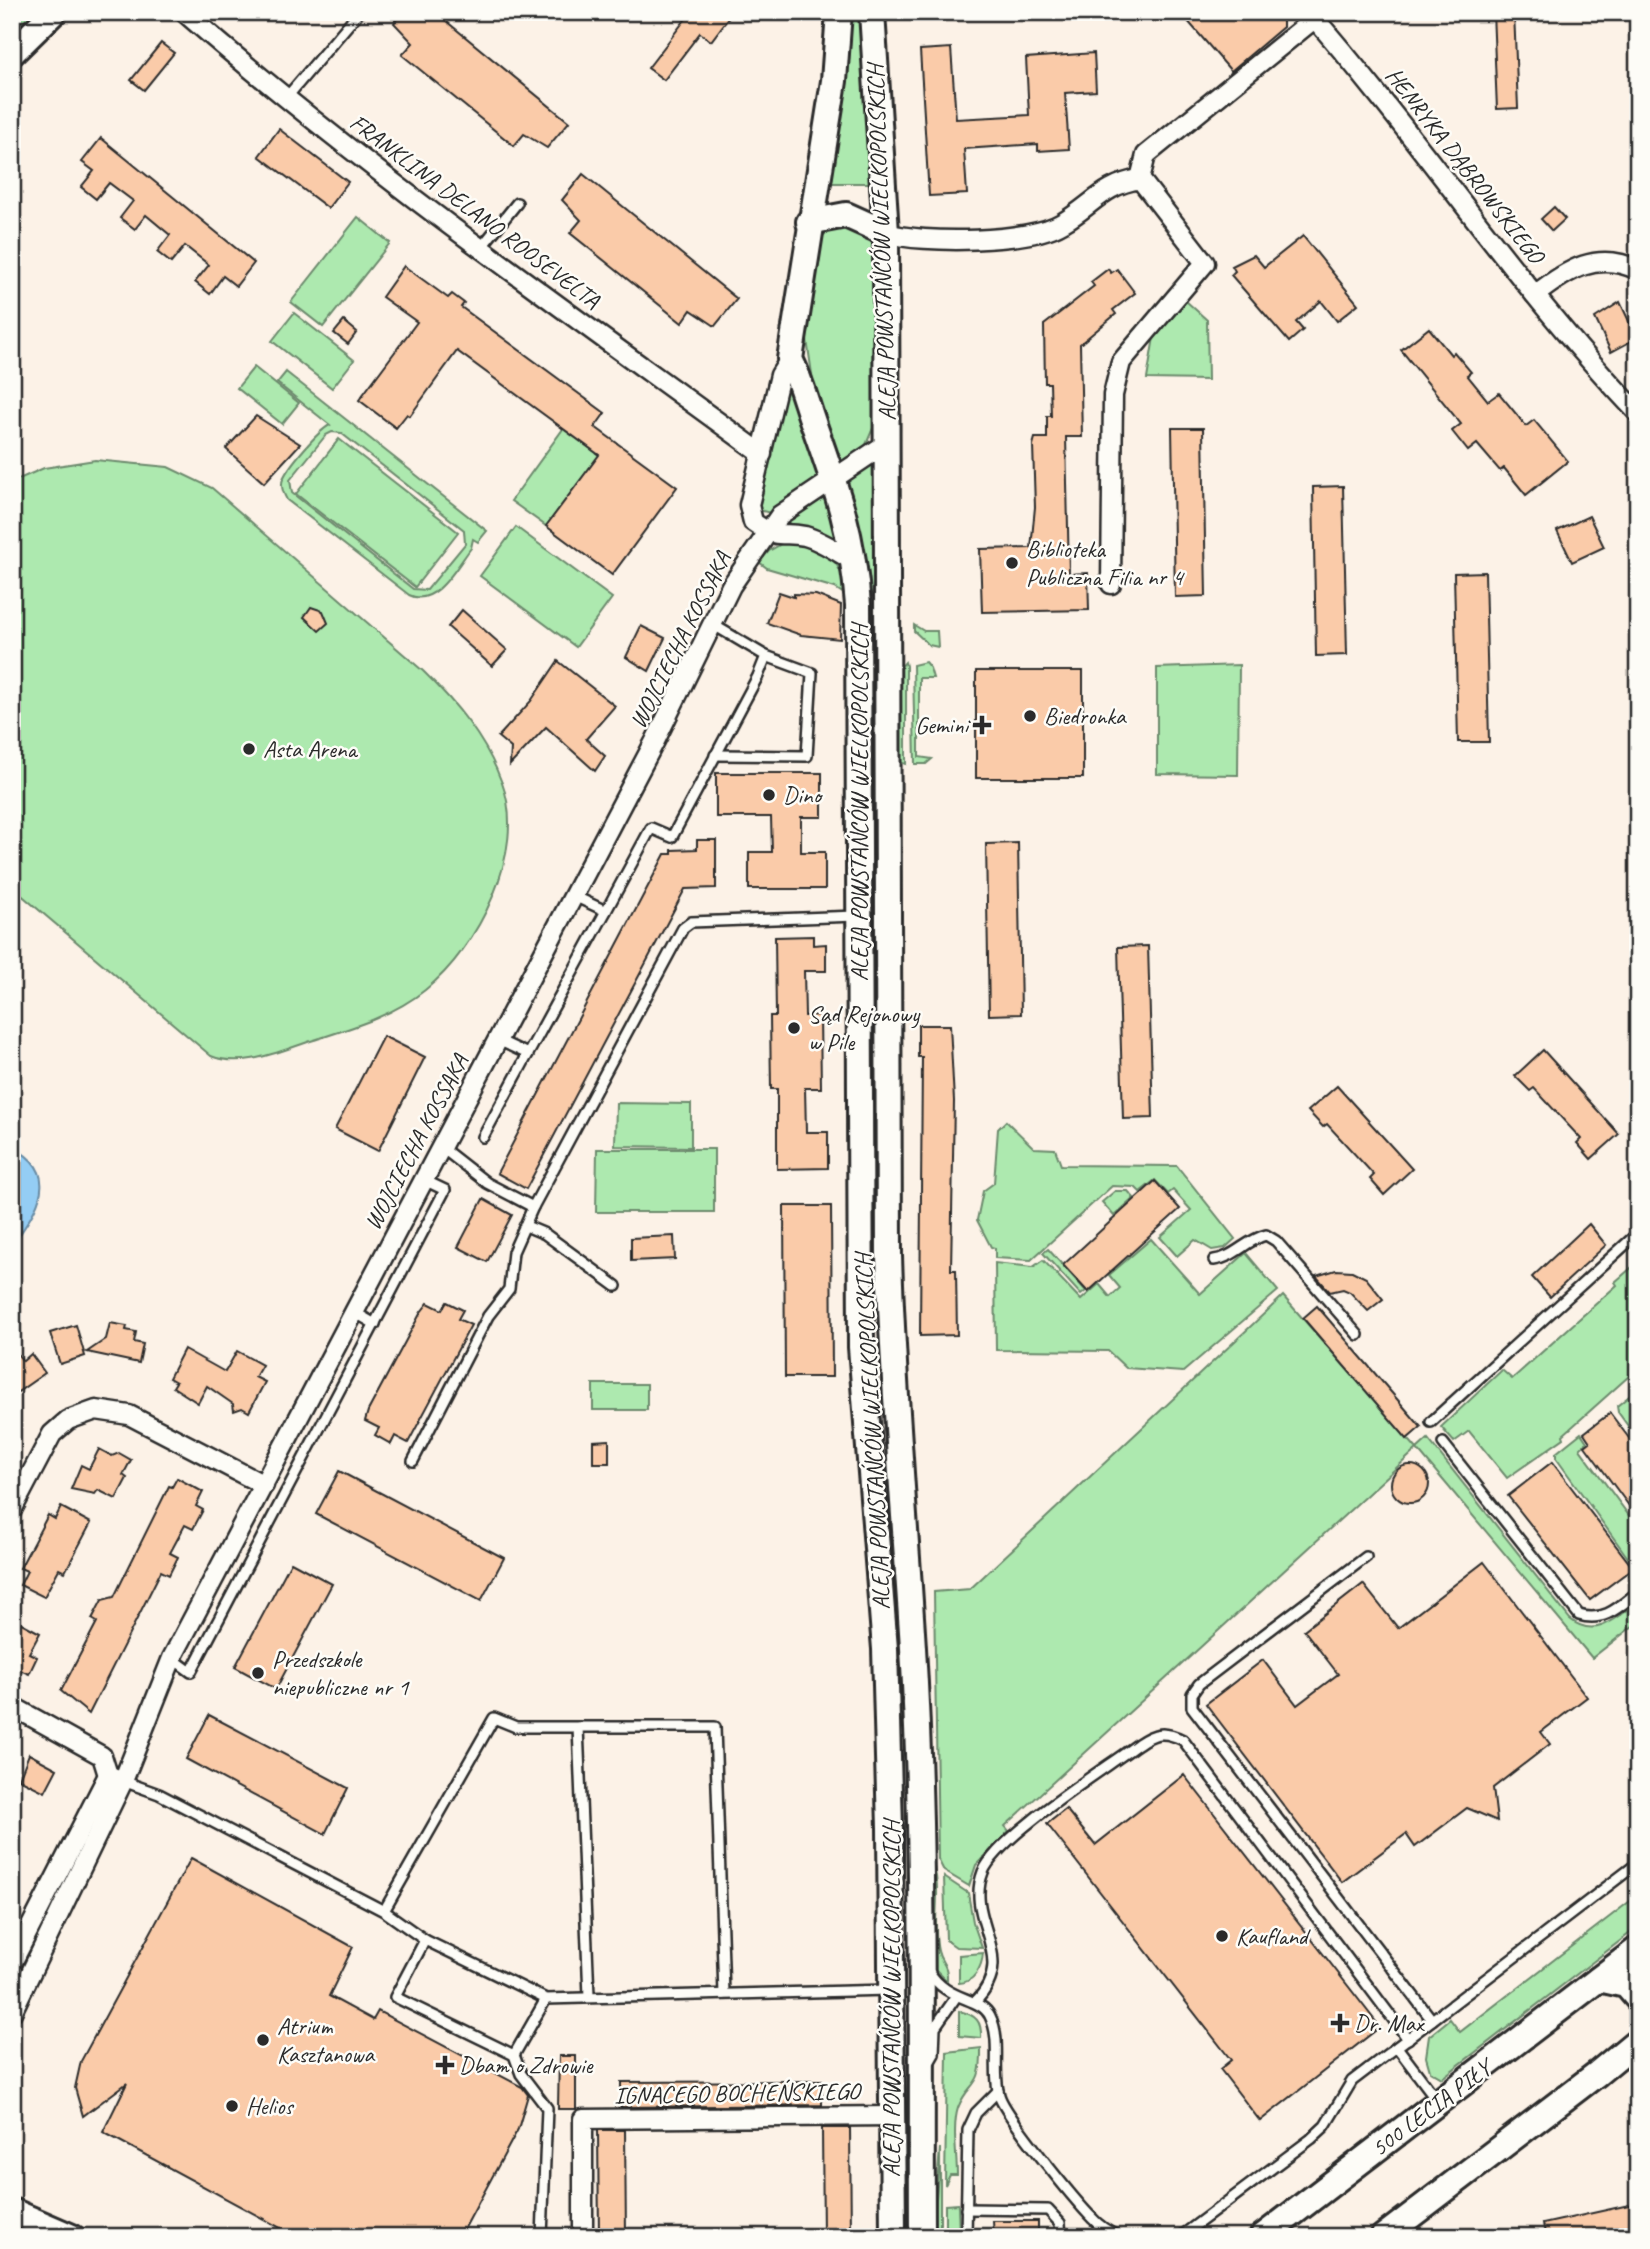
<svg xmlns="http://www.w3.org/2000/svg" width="1650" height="2249" viewBox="0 0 1650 2249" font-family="Caveat,sans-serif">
  <rect width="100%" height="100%" fill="#fcf2e7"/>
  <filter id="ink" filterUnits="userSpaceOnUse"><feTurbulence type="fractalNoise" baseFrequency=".0143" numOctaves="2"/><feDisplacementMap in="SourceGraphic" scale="14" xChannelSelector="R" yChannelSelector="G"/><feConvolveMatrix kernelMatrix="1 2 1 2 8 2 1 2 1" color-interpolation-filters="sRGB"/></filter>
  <g filter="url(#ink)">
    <g fill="#ade9af" stroke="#6c8a6d" stroke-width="2" fill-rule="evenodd">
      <polygon points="22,12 37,12 12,36 12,22"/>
      <polygon points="850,12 861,12 873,183 829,183 849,40"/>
      <polygon points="358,217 390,243 323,327 291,302"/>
      <polygon points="842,225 870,237 875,247 876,421 865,447 841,466 814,388 805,326 819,240 830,229"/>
      <polygon points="1186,301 1207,320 1208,380 1147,379 1154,337"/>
      <polygon points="294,313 354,360 332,388 272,341"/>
      <polygon points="254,367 299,403 282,424 237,388"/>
      <path d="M286,372L487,531L478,542L473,539L471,548C457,566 436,608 409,595L287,500C283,493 280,486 283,479C289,465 318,431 330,425L277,383ZM332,432L341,433L464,530L465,544L427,590L413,589L292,493L290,480L326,435Z"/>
      <polygon points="786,379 822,477 770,513 759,510 760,503"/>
      <polygon points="563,429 599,455 546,526 511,501"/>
      <polygon points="339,439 458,532 415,587 296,494"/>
      <path d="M95,460L168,467L212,488L423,671C456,703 486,739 502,783C528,851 477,949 425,990C393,1016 351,1028 314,1040C282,1050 244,1069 211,1056L12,887V482L44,468Z"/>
      <polygon points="874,461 876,597 869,597 865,552 847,482"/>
      <polygon points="827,494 837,542 813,530 780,528 789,518"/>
      <polygon points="516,527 612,598 576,647 480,576"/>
      <path d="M785,542C824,545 841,556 847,596L835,588L767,568L759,562L769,551Z"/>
      <polygon points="914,625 924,631 937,631 938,647 929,645 914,631"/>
      <polygon points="905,662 906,666 906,764 899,762 899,669"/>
      <polygon points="925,662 930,668 933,678 919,678 919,757 932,759 926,764 915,764 913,665"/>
      <polygon points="1239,665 1238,775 1157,774 1157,668"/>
      <polygon points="616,1103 691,1104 691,1147 615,1146"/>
      <polygon points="1006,1121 1034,1148 1055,1149 1061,1165 1177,1166 1235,1239 1225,1248 1212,1250 1195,1240 1177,1256 1160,1237 1191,1210 1173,1190 1168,1194 1155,1180 1140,1192 1135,1187 1112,1186 1031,1260 995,1258 995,1248 991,1247 977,1220 983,1191 994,1183 998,1129"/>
      <polygon points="597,1149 714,1149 714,1212 596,1212"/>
      <polygon points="1115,1191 1128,1191 1134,1198 1114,1216 1102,1202"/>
      <polygon points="1151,1239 1200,1294 1246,1253 1278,1291 1183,1372 1126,1368 1108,1351 996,1350 995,1263 1033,1267 1043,1260 1081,1300 1099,1284 1110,1297 1120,1288 1109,1275"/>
      <polygon points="1048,1249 1086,1291 1081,1295 1043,1253"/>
      <polygon points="1638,1262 1638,1368 1563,1435 1564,1438 1507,1478 1469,1431 1454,1442 1441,1427 1502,1370 1512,1379 1617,1285 1615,1282"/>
      <path d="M1283,1296L1417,1449L1428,1439L1570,1619C1595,1640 1617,1618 1638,1602V1622L1592,1658L1417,1449L1005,1826L1009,1831L976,1865L969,1886L944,1871L938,1859L934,1592L970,1589Z"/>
      <polygon points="647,1384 647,1410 593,1410 593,1384"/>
      <polygon points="1638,1389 1638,1440 1618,1412 1617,1406"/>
      <polygon points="1581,1433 1587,1442 1580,1449 1638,1528 1635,1530 1638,1535 1638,1574 1632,1579 1629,1575 1636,1569 1556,1458 1556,1453"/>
      <path d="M931,1859C944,1888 931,1921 938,1951C941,1965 948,1962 947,1981L932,1966Z"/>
      <polygon points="944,1877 968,1893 973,1922 982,1948 956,1947 946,1940"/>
      <polygon points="1638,1895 1638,1927 1442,2078 1430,2071 1426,2057 1429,2036 1450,2019 1460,2032"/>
      <path d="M983,1953C982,1967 974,1983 959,1983V1955Z"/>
      <path d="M959,2011C976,2015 982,2021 981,2038L959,2036Z"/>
      <path d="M981,2048C982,2091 969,2079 958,2108C952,2127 957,2155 957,2175H950L945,2185L947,2052Z"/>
      <polygon points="940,2148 940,2237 933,2237"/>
      <polygon points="958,2204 959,2237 945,2237 945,2205"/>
    </g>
    <path fill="#94cdf4" stroke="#6a8ca4" stroke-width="2" d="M12,1147C64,1173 36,1211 12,1246Z"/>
    <g fill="#facba9" stroke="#2b2b2b" stroke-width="2">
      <polygon points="402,12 435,12 569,122 547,148 524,134 514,146 402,55 413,43 394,23"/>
      <polygon points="691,12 733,12 711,41 700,33 664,80 648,68"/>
      <polygon points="1180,12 1283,12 1283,27 1231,71"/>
      <polygon points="1493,12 1514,12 1518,108 1497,109"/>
      <polygon points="161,43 174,53 144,90 131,80"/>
      <polygon points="951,48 956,119 1029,115 1026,58 1094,53 1096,91 1065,93 1069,149 1038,151 1038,144 964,149 967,194 929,196 920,50"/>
      <polygon points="279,129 348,182 328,208 259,156"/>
      <polygon points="101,138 254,263 236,286 223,276 210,294 195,282 209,265 185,246 171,263 157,252 170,235 146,215 135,229 120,218 133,201 109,183 96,199 81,187 94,171 82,162"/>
      <polygon points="583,174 737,299 715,326 691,310 682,323 570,233 581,220 562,200"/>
      <polygon points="1554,207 1565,219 1552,231 1541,219"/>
      <polygon points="1303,236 1358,304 1337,321 1321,301 1296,322 1303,330 1289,342 1231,275 1235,271 1232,266 1254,255 1264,267"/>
      <polygon points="404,266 448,298 452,294 464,303 461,307 605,413 595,427 677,487 612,575 546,526 599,455 457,351 410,416 407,414 396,428 359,400 417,322 382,297"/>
      <polygon points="1108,269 1111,273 1117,269 1135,293 1113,310 1116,314 1080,344 1082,437 1066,437 1069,574 1088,573 1089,610 982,612 980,549 1031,548 1035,507 1033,445 1035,438 1047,438 1047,416 1051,416 1050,383 1045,383 1044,325 1094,286 1091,282"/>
      <polygon points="1620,302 1637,338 1611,352 1595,318"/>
      <polygon points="344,321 357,332 348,344 334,333"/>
      <polygon points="1429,328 1451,355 1454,352 1471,372 1467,375 1488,401 1499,393 1526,426 1534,420 1568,461 1526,495 1504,468 1500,471 1477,444 1468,451 1452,431 1461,424 1401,350"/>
      <polygon points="256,416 300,444 264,483 226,449"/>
      <polygon points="1172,428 1203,428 1206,596 1175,597"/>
      <polygon points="1343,486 1347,655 1316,656 1313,487"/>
      <polygon points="1589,516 1604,547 1572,562 1557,531"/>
      <polygon points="1485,572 1489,742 1458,742 1454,573"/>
      <polygon points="779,592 794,597 794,594 816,595 841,605 840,639 801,635 767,623"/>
      <polygon points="311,607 323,611 328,623 319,631 304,617"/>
      <polygon points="462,610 507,650 492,666 448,627"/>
      <polygon points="641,626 665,638 649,671 626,657"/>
      <polygon points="558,661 615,706 586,739 605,756 595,771 546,727 510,765 511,748 498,737 531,701"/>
      <rect x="976" y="671" width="107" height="107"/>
      <polygon points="716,773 822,773 822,817 801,817 801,852 825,852 825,889 749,889 749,852 772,852 771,817 716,817"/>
      <polygon points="697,840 716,840 716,888 685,889 526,1189 497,1173 665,854 672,854 672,850 697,849"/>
      <polygon points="1018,843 1021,1014 989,1015 986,844"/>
      <polygon points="813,936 813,945 826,944 826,971 804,971 805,1016 820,1015 821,1088 805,1088 806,1132 828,1132 828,1168 777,1169 777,1089 771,1089 770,1016 776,1016 775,937"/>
      <polygon points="1148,946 1153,1118 1123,1119 1118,947"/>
      <polygon points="918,1025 950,1025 954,1101 951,1270 956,1270 957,1335 920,1336 922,1057 918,1057"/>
      <polygon points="383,1036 425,1057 378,1151 335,1129"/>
      <polygon points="1543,1050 1619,1134 1591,1159 1577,1143 1581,1139 1534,1088 1530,1091 1515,1076"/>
      <polygon points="1337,1086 1412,1169 1384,1195 1370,1179 1374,1175 1327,1124 1323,1127 1308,1111"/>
      <polygon points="1155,1181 1180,1209 1088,1292 1063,1265"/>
      <polygon points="483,1199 512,1215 487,1262 458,1247"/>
      <polygon points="784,1206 831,1206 832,1377 785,1377"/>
      <polygon points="1589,1224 1606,1245 1550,1297 1532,1277"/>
      <polygon points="674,1236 675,1259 631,1261 631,1238"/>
      <polygon points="1336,1270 1352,1271 1366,1278 1383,1299 1368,1311 1350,1292 1343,1289 1330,1292 1316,1276"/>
      <polygon points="447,1302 463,1310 458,1319 471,1325 408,1443 395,1436 391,1444 375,1435 379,1428 365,1421 368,1411 421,1312 428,1303 442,1310"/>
      <polygon points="1317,1306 1421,1427 1407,1439 1303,1318"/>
      <polygon points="110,1323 127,1326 126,1330 136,1332 134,1342 143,1344 139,1363 87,1352 106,1339"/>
      <polygon points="76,1325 85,1356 60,1364 50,1333"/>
      <polygon points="12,1347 23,1361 31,1354 45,1373 12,1396"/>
      <polygon points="184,1349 225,1372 237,1351 262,1365 255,1377 265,1382 249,1412 242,1408 234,1411 233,1404 207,1386 198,1403 173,1387 176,1382 169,1378"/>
      <polygon points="1610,1413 1638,1450 1638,1518 1585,1446 1590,1442 1584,1433"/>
      <polygon points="609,1440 609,1463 593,1463 593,1441"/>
      <polygon points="99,1449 112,1456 119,1453 131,1460 123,1475 127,1478 116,1499 98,1490 95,1494 71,1489 81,1465 89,1469"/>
      <polygon points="1552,1462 1633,1568 1590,1600 1508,1496"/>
      <circle cx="1410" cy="1484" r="19"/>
      <polygon points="339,1471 504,1558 481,1601 316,1514"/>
      <polygon points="177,1478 203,1492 196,1506 203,1510 193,1529 185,1525 170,1553 178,1557 169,1575 161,1571 89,1714 61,1691 97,1622 92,1619 102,1600 114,1597 169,1486 172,1487"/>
      <polygon points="61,1507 91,1523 65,1572 59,1569 44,1597 20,1585 27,1571 20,1568 48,1515 55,1519"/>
      <polygon points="291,1562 332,1584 276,1689 235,1667"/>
      <polygon points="1484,1562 1587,1697 1541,1732 1550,1744 1493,1788 1497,1821 1467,1808 1415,1847 1406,1834 1342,1882 1206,1704 1263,1660 1297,1705 1338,1674 1304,1630 1363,1584 1398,1628"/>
      <polygon points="12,1618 40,1633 29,1653 37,1657 29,1674 20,1670 12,1685"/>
      <polygon points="209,1715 348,1788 325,1834 186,1759"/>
      <polygon points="29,1754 57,1769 45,1792 19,1779"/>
      <polygon points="1184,1775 1380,2027 1260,2121 1220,2069 1231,2060 1047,1824 1066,1809 1095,1845"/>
      <polygon points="191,1858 353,1947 329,1996 373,2020 378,2011 522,2087 528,2095 518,2129 460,2237 297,2237 103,2132 127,2083 83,2116 75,2088 81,2061"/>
      <polygon points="559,2056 576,2056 576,2109 558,2109"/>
      <polygon points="822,2081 822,2105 621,2107 621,2082"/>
      <polygon points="822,2128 850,2128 851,2237 823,2237"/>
      <polygon points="598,2130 625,2130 626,2237 599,2237"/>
      <polygon points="1638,2203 1638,2237 1546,2237 1543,2224"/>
      <polygon points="993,2221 1038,2221 1038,2237 994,2237"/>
    </g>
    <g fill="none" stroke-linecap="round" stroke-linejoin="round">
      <defs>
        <g id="lane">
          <polyline points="286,98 359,12"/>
          <polyline points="480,249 517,203"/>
          <polyline points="715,755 807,756 812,673 766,656"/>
          <polyline points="574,896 606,911 651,828 672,837 758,676 766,656 712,624"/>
          <polyline points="498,1040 528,1054 606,911"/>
          <polyline points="483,1137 528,1054"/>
          <polyline points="441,1147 487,1183 533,1207"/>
          <polyline points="526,1226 545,1234 616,1286"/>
          <path d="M1214,1260C1234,1258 1246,1240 1266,1235L1276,1241L1358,1335"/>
          <polyline points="354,1312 375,1324"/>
          <polyline points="1431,1422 1638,1233"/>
          <path d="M1443,1443L1579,1615C1604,1623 1619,1607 1638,1592"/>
          <polyline points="413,1461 488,1316 509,1289 513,1252 533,1207 683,928 691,922 857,916"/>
          <polyline points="1366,1557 1199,1684 1192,1694 1192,1707 1432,2020"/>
          <polyline points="172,1658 191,1672 445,1190 424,1180"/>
          <polyline points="578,1727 589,1996"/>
          <polyline points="123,1781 159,1794 384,1911 425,1940 546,1999 889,1990"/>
          <polyline points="384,1911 494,1718 516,1727 715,1727 724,1994"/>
          <polyline points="425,1940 395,1997 514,2055 521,2074 547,2108 542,2237"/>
          <path d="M928,1970C946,2002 980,1996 990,2016C1002,2040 992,2070 999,2095C1004,2114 1076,2202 1093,2219C1100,2227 1109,2232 1119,2237"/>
          <path d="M975,2002C1020,1957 964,1921 983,1872C998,1836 1103,1770 1138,1744C1155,1732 1165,1731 1183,1740L1408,2039"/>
          <polyline points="1397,2047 1437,2100"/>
          <polyline points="514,2055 546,1999"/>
          <polyline points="930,2061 934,2054 935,2027 956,1997"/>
          <polyline points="966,2209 1048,2210 1060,2223 1061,2237"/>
          <polyline points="966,2237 968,2130 976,2113 998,2091"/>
          <polyline points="1180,2237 1311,2139 1325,2126 1352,2081 1638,1863"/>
        </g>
        <g id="street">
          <path d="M184,12C367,172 567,311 762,454"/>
          <path d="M1309,12C1423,142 1518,288 1638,413"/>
          <path d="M886,233C923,244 1029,243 1062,223C1093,205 1103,185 1140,179"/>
          <path d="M1535,295C1567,270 1597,250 1638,270"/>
          <path d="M790,359L780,375L749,505L753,522C781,542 778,530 805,536C823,541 839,553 855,562"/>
          <polyline points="1111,584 1113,395 1121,362 1205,263 1140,179 1146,155 1314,19"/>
          <polyline points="12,1510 52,1434 68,1420 96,1410 129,1415 264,1485"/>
          <polyline points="12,1706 102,1756 108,1775"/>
          <polyline points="12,1963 108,1775 123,1781"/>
          <polyline points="12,2012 123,1781 172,1658 655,741 731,586 780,515 887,443"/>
          <polyline points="583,2237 583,2119 892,2116"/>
        </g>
        <g id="secondary">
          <path d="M839,12L834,81L790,359C801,381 806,403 814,425C837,490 853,535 858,605L861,1347L885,1649L890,1828L893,2237"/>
          <path d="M872,12L886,233L889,1256C893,1387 905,1517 913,1648C925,1844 921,2041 922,2237"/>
          <polyline points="12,53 54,12"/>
          <polyline points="809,222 846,215 886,233"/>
          <polyline points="1599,1979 1626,1985 1638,1999"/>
          <polyline points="12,2211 72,2237"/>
          <polyline points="1262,2237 1638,1949"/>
          <polyline points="1383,2237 1598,2073 1638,2040"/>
        </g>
      </defs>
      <use href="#lane" stroke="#2b2b2b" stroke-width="14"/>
      <use href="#street" stroke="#2b2b2b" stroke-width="23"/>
      <use href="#secondary" stroke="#2b2b2b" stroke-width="30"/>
      <use href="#lane" stroke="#fdfcf7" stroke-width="9"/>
      <use href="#street" stroke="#fdfcf7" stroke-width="18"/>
      <use href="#secondary" stroke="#fdfcf7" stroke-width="24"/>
    </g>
  </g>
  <g fill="#2b2b2b" stroke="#fdfcf7" stroke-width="2.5">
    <circle cx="1012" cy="563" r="7"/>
    <circle cx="1030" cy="716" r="7"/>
    <path d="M978.5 714.5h7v7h7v7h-7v7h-7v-7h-7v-7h7z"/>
    <circle cx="249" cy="749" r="7"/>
    <circle cx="769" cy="795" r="7"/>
    <circle cx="794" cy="1028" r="7"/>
    <circle cx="258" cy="1673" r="7"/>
    <circle cx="1222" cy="1936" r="7"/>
    <path d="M1336.5 2012.5h7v7h7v7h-7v7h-7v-7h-7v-7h7z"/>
    <circle cx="263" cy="2040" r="7"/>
    <path d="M441.5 2054.5h7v7h7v7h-7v7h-7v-7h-7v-7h7z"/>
    <circle cx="232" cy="2106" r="7"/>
  </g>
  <g text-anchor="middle" stroke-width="5" stroke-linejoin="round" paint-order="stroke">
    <g font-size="24" fill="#2b2b2b" stroke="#fdfcf7">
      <text transform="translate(1465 165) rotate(52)" y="8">HENRYKA DĄBROWSKIEGO</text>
      <text transform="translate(475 211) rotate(37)" y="8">FRANKLINA DELANO ROOSEVELTA</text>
      <text transform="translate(881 243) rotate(-92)" y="8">ALEJA POWSTAŃCÓW WIELKOPOLSKICH</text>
      <text transform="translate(680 640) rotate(-63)" y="8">WOJCIECHA KOSSAKA</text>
      <text transform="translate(859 803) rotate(-90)" y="8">ALEJA POWSTAŃCÓW WIELKOPOLSKICH</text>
      <text transform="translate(416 1142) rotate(-62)" y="8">WOJCIECHA KOSSAKA</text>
      <text transform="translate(872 1432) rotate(-93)" y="8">ALEJA POWSTAŃCÓW WIELKOPOLSKICH</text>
      <text transform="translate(891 1999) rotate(-90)" y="8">ALEJA POWSTAŃCÓW WIELKOPOLSKICH</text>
      <text transform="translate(737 2093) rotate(-1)" y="8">IGNACEGO BOCHEŃSKIEGO</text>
      <text transform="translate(1431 2108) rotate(-37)" y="8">500 LECIA PIŁY</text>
    </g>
    <g font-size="24" fill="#2b2b2b" stroke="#fdfcf7" text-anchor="start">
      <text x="1026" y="557">Biblioteka<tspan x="1026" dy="28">Publiczna Filia nr 4</tspan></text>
      <text x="1044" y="724">Biedronka</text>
      <text x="968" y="733" text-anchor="end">Gemini</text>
      <text x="263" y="757">Asta Arena</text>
      <text x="783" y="803">Dino</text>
      <text x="808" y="1022">Sąd Rejonowy<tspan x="808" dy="28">w Pile</tspan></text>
      <text x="272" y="1667">Przedszkole<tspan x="272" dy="28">niepubliczne nr 1</tspan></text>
      <text x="1236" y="1944">Kaufland</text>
      <text x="1354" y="2031">Dr. Max</text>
      <text x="277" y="2034">Atrium<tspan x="277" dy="28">Kasztanowa</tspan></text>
      <text x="459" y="2073">Dbam o Zdrowie</text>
      <text x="246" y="2114">Helios</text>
    </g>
  </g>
  <rect width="1650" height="2249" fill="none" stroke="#fdfcf7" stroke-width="42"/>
  <rect x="21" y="21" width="1608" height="2207" fill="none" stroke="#2b2b2b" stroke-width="2.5" filter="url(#ink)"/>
</svg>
